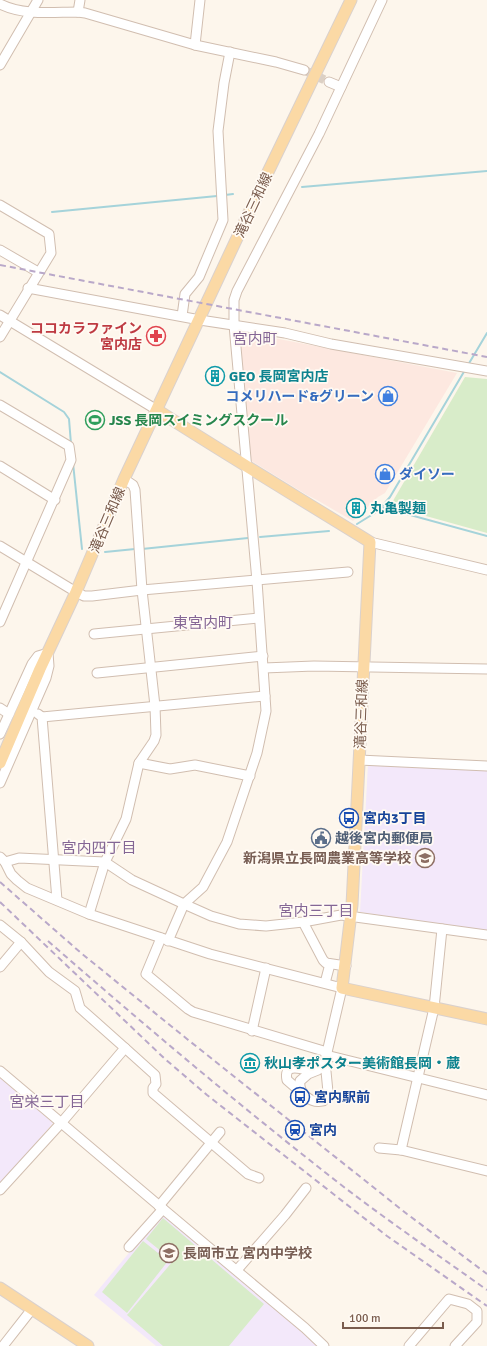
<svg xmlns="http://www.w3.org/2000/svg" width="487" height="1346" viewBox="0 0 487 1346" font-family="Signika,'Noto Sans JP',sans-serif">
  <rect width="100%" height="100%" fill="#fdf6ec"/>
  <polygon fill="#fde8e0" points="237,331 457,373 385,493 378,497 353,521 317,500 307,495 250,460"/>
  <g fill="#f3e8fa">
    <polygon points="368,764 487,770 487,932 360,912"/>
    <polygon points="0,1078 53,1123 0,1185"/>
    <polygon points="163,1212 318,1346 156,1346 94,1295"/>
  </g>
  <g fill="#d8ecc9">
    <polygon points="465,377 487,379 487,533 390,506"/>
    <polygon points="163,1218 264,1304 229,1346 163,1346 127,1315 173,1261 146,1239"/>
    <polygon points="143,1241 168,1261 127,1313 102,1292"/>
  </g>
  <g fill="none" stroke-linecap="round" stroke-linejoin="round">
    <g stroke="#a5d3da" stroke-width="2">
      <polyline points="302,187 487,171"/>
      <polyline points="225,195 233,194"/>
      <polyline points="52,212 217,196"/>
      <polyline points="468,365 487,333"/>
      <polyline points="0,372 64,412 69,419 71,444"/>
      <polyline points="73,463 82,549"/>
      <polyline points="381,507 487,536"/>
      <polyline points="357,524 378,511 390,497 465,370"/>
      <polyline points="260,537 329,531"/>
      <polyline points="142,549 248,538"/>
      <polyline points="105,552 135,549"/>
    </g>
    <polyline stroke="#dcd0c4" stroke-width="9" stroke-dasharray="9 4.5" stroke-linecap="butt" points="304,70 329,82"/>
    <defs>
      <g id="minor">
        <path d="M0,4C24,16 53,12 78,12L85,13L195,45L276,62L304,70"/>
        <polyline points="78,12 80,0"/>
        <polyline points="195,45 200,0"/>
        <polyline points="0,65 38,0"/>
        <polyline points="329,82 341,87"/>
        <polyline points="0,205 49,234 51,253 0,337"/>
        <polyline points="0,250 38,272"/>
        <polyline points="28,288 200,320 285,333 331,344 487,371"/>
        <polyline points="0,315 157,410"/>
        <polyline points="182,316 185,294 199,277 223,220 218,131 224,83 230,52"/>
        <polyline points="0,405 69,446 71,460 0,622"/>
        <polyline points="0,466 55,500"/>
        <polyline points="370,542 487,570"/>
        <polyline points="0,546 76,592 84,596 92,596 142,590 348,572"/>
        <polyline points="94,634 259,618"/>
        <polyline points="264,668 314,666 487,669"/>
        <polyline points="97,673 263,656"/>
        <polyline points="0,708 9,714"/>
        <polyline points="38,714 42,717 57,900"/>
        <polyline points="42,717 265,696"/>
        <polyline points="0,734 32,664 38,656 48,653 49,666 46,678 0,783"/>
        <polyline points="359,760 487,766"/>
        <polyline points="139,763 170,769 195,765 250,776"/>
        <path d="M0,857L5,862L11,874L17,880L27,888L89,914L210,954L342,988L325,1061L328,1092L326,1098L323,1101C311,1104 298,1093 300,1081L308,1074L318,1070L325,1061"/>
        <polyline points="5,862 19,858 105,862 132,880 184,904 211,916 239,924 266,926 303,922 341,915 487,935"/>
        <polyline points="89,914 105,862 126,819 139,763 154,741 156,735 155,706 142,590 135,490 133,485 124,479"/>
        <polyline points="303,922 323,960 326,963 346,966"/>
        <polyline points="0,925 21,942 49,972 75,991 80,1008 125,1048 62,1122 0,1190"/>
        <polyline points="161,938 146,974 188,1009 193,1012 327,1052"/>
        <polyline points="168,941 184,904 203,887 227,842 257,753 266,711 257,581 234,325 234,300 237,291 319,134 382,0"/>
        <polyline points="0,967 21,942"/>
        <polyline points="325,983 330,964"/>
        <polyline points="252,1031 266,968"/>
        <polyline points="125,1048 155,1075 156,1084 153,1088 153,1093 248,1174 259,1178"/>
        <polyline points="326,1055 487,1095"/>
        <polyline points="0,1071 163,1209 305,1328 324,1346"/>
        <path d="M302,1093L287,1080C283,1061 304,1070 313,1071"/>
        <polyline points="379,1148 401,1150 487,1171"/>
        <polyline points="401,1150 434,1008 442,929"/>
        <polyline points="159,1206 220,1132"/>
        <polyline points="129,1247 163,1209"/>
        <polyline points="237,1270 285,1215 306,1188"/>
        <polyline points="3,1346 32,1309"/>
        <polyline points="409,1346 449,1299 468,1304 477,1311 477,1322 455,1346"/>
      </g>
      <g id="major">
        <path d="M157,410C227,455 299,498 370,542L352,905L342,988L487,1019"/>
        <polyline points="0,763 40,669 76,592 124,479 268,172 351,0"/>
        <polyline points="0,1288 88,1346"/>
      </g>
    </defs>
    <use href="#minor" stroke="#d1beb0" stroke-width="11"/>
    <use href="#major" stroke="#dad1cd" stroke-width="13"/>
    <use href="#minor" stroke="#fff" stroke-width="9"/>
    <use href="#major" stroke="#fbd9a5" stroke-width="11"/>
    <g stroke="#b9a8c9" stroke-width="2" stroke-dasharray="6 4" stroke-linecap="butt">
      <polyline points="0,265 487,357"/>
      <polyline points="0,882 81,953 187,1039 407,1214 487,1274"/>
      <polyline points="0,902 165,1059 207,1095 387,1236 487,1306"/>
      <path d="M48,941C143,1024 240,1106 340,1184C388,1221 438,1255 487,1290"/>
    </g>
  </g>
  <defs>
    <symbol id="pharmacy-ring" viewBox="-11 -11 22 22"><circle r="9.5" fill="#fffaf3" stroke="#e0444e" stroke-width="1.5"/><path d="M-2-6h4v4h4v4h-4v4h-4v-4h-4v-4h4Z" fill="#e0444e"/></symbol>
    <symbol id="building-ring" viewBox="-11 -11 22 22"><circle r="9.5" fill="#fffaf3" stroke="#0f9aa8" stroke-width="1.5"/><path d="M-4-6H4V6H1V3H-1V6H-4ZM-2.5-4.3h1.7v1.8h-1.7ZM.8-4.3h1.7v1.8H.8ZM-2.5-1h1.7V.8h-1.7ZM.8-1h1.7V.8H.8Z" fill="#0f9aa8"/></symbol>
    <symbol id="shop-ring" viewBox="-11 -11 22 22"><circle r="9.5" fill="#fffaf3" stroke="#3f7fe0" stroke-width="1.5"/><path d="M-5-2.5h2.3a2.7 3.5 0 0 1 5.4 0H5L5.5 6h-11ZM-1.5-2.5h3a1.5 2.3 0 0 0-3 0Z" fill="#3f7fe0"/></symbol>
    <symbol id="stadium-ring" viewBox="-11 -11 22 22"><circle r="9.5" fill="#fffaf3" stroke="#2e9e5b" stroke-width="1.5"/><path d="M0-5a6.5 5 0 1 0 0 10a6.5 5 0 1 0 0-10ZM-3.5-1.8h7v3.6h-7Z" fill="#2e9e5b"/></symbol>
    <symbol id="bus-ring" viewBox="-11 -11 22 22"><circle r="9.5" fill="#fffaf3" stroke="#1a4fb4" stroke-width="1.5"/><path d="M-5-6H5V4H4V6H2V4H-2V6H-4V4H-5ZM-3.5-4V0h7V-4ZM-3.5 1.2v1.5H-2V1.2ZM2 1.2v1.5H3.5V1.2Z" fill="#1a4fb4"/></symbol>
    <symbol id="civic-ring" viewBox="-11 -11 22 22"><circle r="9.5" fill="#fffaf3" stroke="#5c6f8a" stroke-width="1.5"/><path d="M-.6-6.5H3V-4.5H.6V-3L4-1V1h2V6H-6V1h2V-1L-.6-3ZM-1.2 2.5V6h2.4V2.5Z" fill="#5c6f8a"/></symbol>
    <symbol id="school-ring" viewBox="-11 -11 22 22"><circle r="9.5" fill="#fffaf3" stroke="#8d6e63" stroke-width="1.5"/><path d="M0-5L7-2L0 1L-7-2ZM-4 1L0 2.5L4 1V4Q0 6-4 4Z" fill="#8d6e63"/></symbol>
    <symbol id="museum-ring" viewBox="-11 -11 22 22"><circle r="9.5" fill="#fffaf3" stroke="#0f9aa8" stroke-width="1.5"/><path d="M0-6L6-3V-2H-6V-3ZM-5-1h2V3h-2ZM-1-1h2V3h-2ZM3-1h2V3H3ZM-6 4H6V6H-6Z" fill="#0f9aa8"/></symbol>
    <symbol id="station-ring" viewBox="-11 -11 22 22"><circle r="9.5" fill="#fffaf3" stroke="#1a4fb4" stroke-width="1.5"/><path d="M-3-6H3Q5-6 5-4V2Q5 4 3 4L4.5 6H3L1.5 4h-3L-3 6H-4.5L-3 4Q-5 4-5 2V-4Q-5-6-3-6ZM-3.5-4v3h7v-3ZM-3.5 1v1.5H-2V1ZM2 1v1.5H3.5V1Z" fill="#1a4fb4"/></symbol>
  </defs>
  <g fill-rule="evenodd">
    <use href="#pharmacy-ring" x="145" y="325" width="22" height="22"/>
    <use href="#building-ring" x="204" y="365" width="22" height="22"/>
    <use href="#shop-ring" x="377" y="385" width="22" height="22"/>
    <use href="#stadium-ring" x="84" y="409" width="22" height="22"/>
    <use href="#shop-ring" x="374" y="463" width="22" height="22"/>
    <use href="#building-ring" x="345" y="497" width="22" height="22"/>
    <use href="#bus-ring" x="338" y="807" width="22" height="22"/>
    <use href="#civic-ring" x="310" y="827" width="22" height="22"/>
    <use href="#school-ring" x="414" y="847" width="22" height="22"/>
    <use href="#museum-ring" x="239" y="1052" width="22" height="22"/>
    <use href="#bus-ring" x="289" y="1086" width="22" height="22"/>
    <use href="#station-ring" x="284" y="1119" width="22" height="22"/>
    <use href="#school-ring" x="158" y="1242" width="22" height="22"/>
  </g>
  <g text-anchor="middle" stroke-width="3.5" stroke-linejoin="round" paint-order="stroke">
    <g font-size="14" fill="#7a5c4d" stroke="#fffaf3">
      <text transform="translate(253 205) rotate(-65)" y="5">滝谷三和線</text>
      <text transform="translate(107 520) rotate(-67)" y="5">滝谷三和線</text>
      <text transform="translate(361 714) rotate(-88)" y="5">滝谷三和線</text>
    </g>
    <g font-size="14" font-weight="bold" fill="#be3a42" stroke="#fffaf3" text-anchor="end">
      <text x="142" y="333">ココカラファイン<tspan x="142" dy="16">宮内店</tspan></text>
    </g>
    <g font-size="14" font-weight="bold" fill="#0d838f" stroke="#fffaf3" text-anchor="start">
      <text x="229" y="381">GEO 長岡宮内店</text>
      <text x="370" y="513">丸亀製麺</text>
      <text x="264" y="1068">秋山孝ポスター美術館長岡・蔵</text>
    </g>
    <g font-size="14" font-weight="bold" fill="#366cbe" stroke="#fffaf3" text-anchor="end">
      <text x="374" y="401">コメリハード&amp;グリーン</text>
      <text x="399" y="479" text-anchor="start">ダイソー</text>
    </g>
    <g font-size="14" font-weight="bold" fill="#27864d" stroke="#fffaf3" text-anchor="start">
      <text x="109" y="425">JSS 長岡スイミングスクール</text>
    </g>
    <g font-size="14" font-weight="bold" fill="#164399" stroke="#fffaf3" text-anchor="start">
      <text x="363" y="823">宮内3丁目</text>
      <text x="314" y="1102">宮内駅前</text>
      <text x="309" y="1135">宮内</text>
    </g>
    <g font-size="14" font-weight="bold" fill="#4e5e75" stroke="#fffaf3" text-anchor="start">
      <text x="335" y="843">越後宮内郵便局</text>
    </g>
    <g font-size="14" font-weight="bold" fill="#785e54" stroke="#fffaf3" text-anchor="end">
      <text x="411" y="863">新潟県立長岡農業高等学校</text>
      <text x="183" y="1258" text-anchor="start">長岡市立 宮内中学校</text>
    </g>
    <g font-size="15" fill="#846695" stroke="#fffaf3">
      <text x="255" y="344">宮内町</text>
      <text x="203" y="628">東宮内町</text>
      <text x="99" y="853">宮内四丁目</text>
      <text x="316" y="916">宮内三丁目</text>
      <text x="47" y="1107">宮栄三丁目</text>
    </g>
  </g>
  <path d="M343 1322v6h100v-6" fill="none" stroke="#7a5c4d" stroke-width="2"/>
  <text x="349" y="1322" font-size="12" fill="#7a5c4d" stroke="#fffaf3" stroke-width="3" paint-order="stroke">100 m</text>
</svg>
